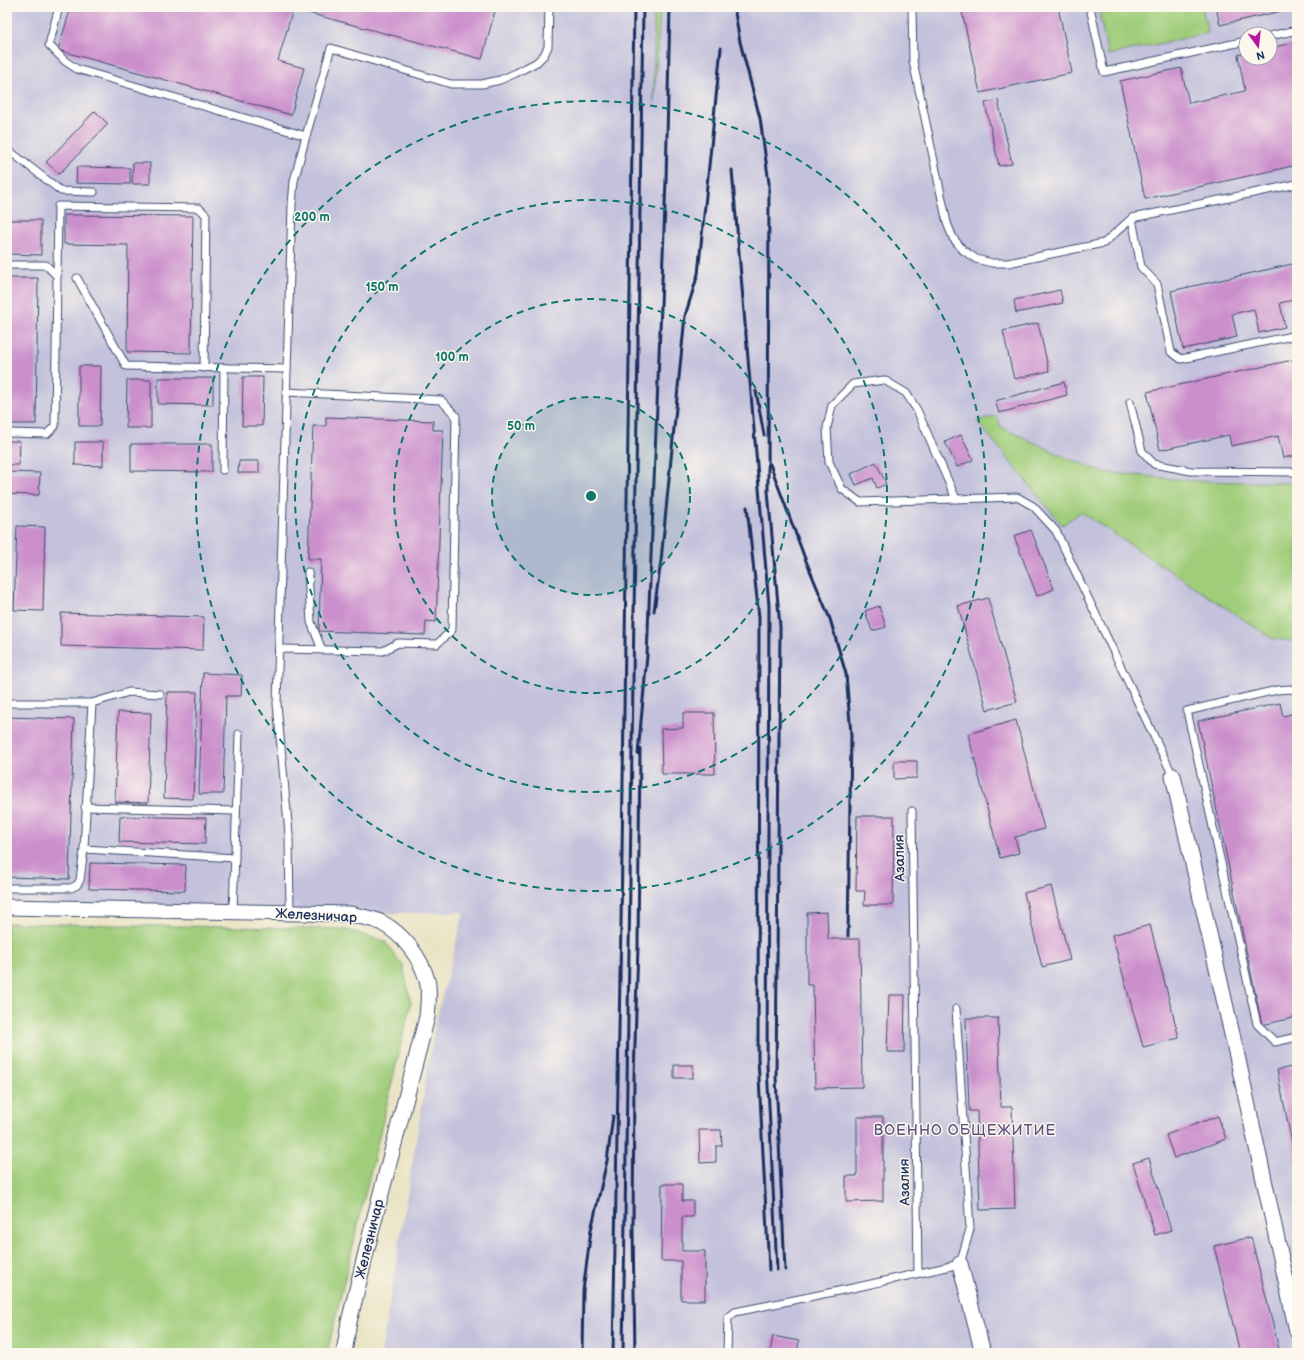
<svg xmlns="http://www.w3.org/2000/svg" width="1304" height="1360" viewBox="0 0 1304 1360" font-family="'Balsamiq Sans',sans-serif">
  <rect width="100%" height="100%" fill="#fbf7ec"/>
  <filter id="ink" filterUnits="userSpaceOnUse"><feTurbulence type="fractalNoise" baseFrequency=".025" numOctaves="2"/><feDisplacementMap in="SourceGraphic" scale="8" xChannelSelector="R" yChannelSelector="G"/><feConvolveMatrix kernelMatrix="1 2 1 2 8 2 1 2 1" color-interpolation-filters="sRGB"/></filter>
  <filter id="wash" filterUnits="userSpaceOnUse"><feTurbulence type="fractalNoise" baseFrequency=".012" numOctaves="4" result="noise"/><feDisplacementMap in="SourceGraphic" scale="16" xChannelSelector="R" yChannelSelector="G"/><feGaussianBlur stdDeviation="0.9" result="paint"/><feColorMatrix in="noise" values="0 0 0 0 0 0 0 0 0 0 0 0 0 0 0 0 0 1.4 0 .05"/><feComposite in="paint" operator="in"/></filter>
  <g filter="url(#wash)">
    <rect width="100%" height="100%" fill="#eae4c5"/>
    <path fill="#c3c1db" fill-rule="evenodd" d="M7,7H654V93L660,7H1297V1353H381L435,1024L464,912L350,914L7,907ZM1246,34H1270V58H1246Z"/>
    <g fill="#a0cd7a" stroke="#5e7e6c">
      <polygon points="654,7 660,7 654,103"/>
      <polygon points="1098,7 1202,7 1208,33 1108,55"/>
      <polygon points="997,416 1001,427 1067,458 1102,472 1196,481 1297,483 1297,641 1273,639 1081,512 1062,525 977,421"/>
      <polygon points="7,923 343,929 385,941 403,966 411,1003 327,1353 7,1353"/>
    </g>
    <g id="blocks">
      <g fill="#cb8fcc">
        <polygon points="71,7 496,7 482,59 293,9 278,61 304,68 291,115 58,50"/>
        <polygon points="961,7 1058,7 1072,73 980,93"/>
        <polygon points="1216,7 1295,7 1295,8 1220,25"/>
        <polygon points="1297,42 1297,165 1145,199 1120,81 1181,68 1189,103 1245,91 1238,55 1246,53 1246,58 1270,58 1270,48"/>
        <polygon points="998,100 1012,164 999,166 985,103"/>
        <polygon points="95,111 108,124 59,174 46,162"/>
        <polygon points="133,163 150,163 150,184 132,184"/>
        <polygon points="77,167 130,168 130,184 76,183"/>
        <polygon points="64,215 193,216 191,353 127,352 128,245 64,244"/>
        <polygon points="7,220 41,220 41,255 7,254"/>
        <polygon points="1297,263 1297,299 1280,303 1285,327 1259,333 1254,309 1232,314 1237,337 1183,349 1171,291"/>
        <polygon points="7,278 38,278 36,424 7,424"/>
        <polygon points="1060,290 1063,303 1016,313 1014,300"/>
        <polygon points="1038,323 1049,371 1014,379 1003,331"/>
        <polygon points="1297,359 1297,455 1283,458 1278,436 1231,446 1229,435 1160,450 1147,392"/>
        <polygon points="79,366 101,366 100,426 79,426"/>
        <polygon points="243,377 263,377 262,426 242,426"/>
        <polygon points="158,378 213,378 213,405 158,404"/>
        <polygon points="127,380 151,380 151,428 126,428"/>
        <polygon points="1064,382 1067,395 999,413 995,401"/>
        <polygon points="326,417 433,421 433,430 443,430 436,622 426,621 425,635 319,631 321,559 308,559 313,426 326,426"/>
        <polygon points="961,435 973,460 957,467 945,442"/>
        <polygon points="9,441 20,441 19,465 8,465"/>
        <polygon points="75,442 103,442 103,466 75,465"/>
        <polygon points="131,444 212,444 212,472 131,471"/>
        <polygon points="239,461 259,461 259,473 238,473"/>
        <polygon points="876,462 886,484 877,488 873,478 856,485 851,474"/>
        <polygon points="7,472 40,473 39,495 7,494"/>
        <polygon points="17,526 45,527 43,611 14,610"/>
        <polygon points="1031,530 1054,589 1037,596 1014,536"/>
        <polygon points="988,598 1017,702 987,710 958,606"/>
        <polygon points="879,606 886,627 872,631 865,611"/>
        <polygon points="61,613 204,617 203,650 61,646"/>
        <polygon points="203,673 242,675 241,696 226,696 223,794 199,794"/>
        <polygon points="167,692 197,692 193,799 164,798"/>
        <polygon points="1280,703 1283,716 1297,713 1297,1017 1262,1025 1198,721"/>
        <polygon points="118,712 151,713 148,803 115,802"/>
        <polygon points="683,713 714,713 715,774 662,774 661,729 683,728"/>
        <polygon points="7,717 74,719 69,879 7,877"/>
        <polygon points="1016,720 1044,829 1015,837 1019,853 1000,858 968,734"/>
        <polygon points="894,761 917,761 917,778 894,779"/>
        <polygon points="120,816 206,818 205,844 119,842"/>
        <polygon points="857,816 894,816 893,905 864,905 865,891 856,891"/>
        <polygon points="90,863 186,865 185,891 89,889"/>
        <polygon points="1051,886 1070,960 1042,967 1024,893"/>
        <polygon points="827,912 828,939 860,939 862,1087 815,1088 813,985 807,985 807,913"/>
        <polygon points="1150,925 1179,1038 1143,1047 1112,935"/>
        <polygon points="889,995 905,995 904,1052 887,1052"/>
        <polygon points="966,1018 998,1018 1001,1107 1012,1107 1015,1209 980,1210 977,1111 969,1111"/>
        <rect x="674" y="1065" width="19" height="13"/>
        <polygon points="1297,1066 1297,1163 1296,1163 1277,1070"/>
        <polygon points="1218,1116 1226,1139 1174,1158 1166,1135"/>
        <polygon points="857,1117 883,1117 883,1201 846,1202 846,1176 857,1176"/>
        <polygon points="699,1130 721,1130 722,1146 716,1146 716,1162 700,1163"/>
        <polygon points="1149,1158 1171,1230 1155,1235 1133,1163"/>
        <polygon points="662,1184 682,1184 682,1201 693,1201 693,1217 682,1217 682,1251 705,1251 705,1300 681,1300 681,1261 661,1261"/>
        <polygon points="1251,1237 1280,1353 1240,1353 1214,1246"/>
        <polygon points="773,1336 799,1341 797,1353 770,1353"/>
      </g>
    </g>
  </g>
  <g filter="url(#ink)">
    <use href="#blocks" fill-opacity="0" stroke="#3a4a6d" stroke-width="1"/>
    <g fill="none" stroke-linecap="round" stroke-linejoin="round">
      <defs>
        <g id="lane">
          <polyline points="59,7 49,45 65,61 77,69 306,136 331,48 451,84 482,84 500,80 516,73 537,62 544,55 548,47 549,7"/>
          <polyline points="912,7 913,61 947,223 953,238 963,250 976,259 992,263 1008,263 1104,243 1132,218 1297,184"/>
          <polyline points="1090,7 1104,72 1246,41"/>
          <polyline points="1270,36 1297,30"/>
          <polyline points="7,149 61,191 94,192"/>
          <polyline points="1132,218 1141,267 1157,284 1171,352 1181,359 1297,335"/>
          <polyline points="7,265 46,265 57,276 55,426 47,434 7,433"/>
          <polyline points="57,276 58,206 199,208 206,215 204,368"/>
          <polyline points="77,278 126,366 287,369"/>
          <polyline points="1130,402 1142,451 1154,464 1191,471 1297,472"/>
          <polyline points="223,470 224,368"/>
          <polyline points="956,499 917,410 906,393 884,380 853,384 832,405 827,428 829,462 842,489 860,502 1017,497 1033,506 1056,531 1173,776"/>
          <polyline points="308,572 311,622 322,650"/>
          <polyline points="279,649 383,651 398,643 437,644 452,630 456,416 441,400 286,392"/>
          <polyline points="1297,691 1290,689 1277,690 1187,711 1257,1024 1275,1042 1297,1037"/>
          <polyline points="7,703 92,703 129,692 160,694"/>
          <polyline points="85,807 236,811"/>
          <polyline points="912,811 918,1273"/>
          <polyline points="84,849 235,858"/>
          <polyline points="7,888 71,888 77,885 80,880 84,849 92,703"/>
          <polyline points="233,912 239,734"/>
          <polyline points="290,913 289,834 277,704 292,205 294,181 306,136"/>
          <polyline points="727,1353 728,1318 735,1312 853,1288 960,1264 970,1229 956,1009"/>
        </g>
        <g id="street">
          <polyline points="1173,776 1237,1056 1297,1331"/>
          <path d="M7,907L350,914C360,917 373,918 382,923C403,934 421,958 427,980C430,992 428,1006 427,1017L371,1232L349,1322L344,1353"/>
          <polyline points="960,1264 983,1353"/>
        </g>
      </defs>
      <use href="#lane" stroke="#3a4a6d" stroke-width="9"/>
      <use href="#street" stroke="#3a4a6d" stroke-width="17"/>
      <use href="#lane" stroke="#fff" stroke-width="7"/>
      <use href="#street" stroke="#fff" stroke-width="15"/>
      <g stroke="#1b2f5e" stroke-width="3">
        <polyline points="734,7 740,42 760,118 769,183 768,491 780,627 776,1077 785,1270"/>
        <polyline points="732,170 769,606 767,1065 777,1270"/>
        <polyline points="756,391 764,435"/>
        <polyline points="770,464 804,556 830,619 846,674 851,735 848,936"/>
        <polyline points="747,507 759,617 758,1058 769,1270"/>
        <polyline points="654,611 661,561 685,316 698,274 721,48"/>
        <polyline points="638,754 647,656 666,180 670,7"/>
        <polyline points="582,1353 583,1291 591,1230 607,1161 613,1116"/>
        <polyline points="613,1353 621,923 634,7"/>
        <polyline points="623,1353 643,7"/>
        <polyline points="635,1353 633,1230 634,1077 638,946 640,749"/>
      </g>
    </g>
  </g>
  <circle cx="591" cy="496" r="99" fill="#0f766e" fill-opacity=".12"/>
  <g fill="none" stroke="#0f766e" stroke-width="2" stroke-dasharray="7 5">
    <circle cx="591" cy="496" r="99"/>
    <circle cx="591" cy="496" r="197"/>
    <circle cx="591" cy="496" r="296"/>
    <circle cx="591" cy="496" r="395"/>
  </g>
  <g text-anchor="middle" stroke-width="3" stroke-linejoin="round" paint-order="stroke">
    <g font-size="14" fill="#1b2f5e" stroke="#fbf7ec">
      <text transform="translate(899 858) rotate(-91)" y="5">Азалия</text>
      <text transform="translate(316 915) rotate(3)" y="5">Железничар</text>
      <text transform="translate(904 1182) rotate(-91)" y="5">Азалия</text>
      <text transform="translate(369 1239) rotate(-76)" y="5">Железничар</text>
    </g>
    <g font-size="15" letter-spacing="1" fill="#595184" stroke="#fbf7ec">
      <text x="965" y="1135">ВОЕННО ОБЩЕЖИТИЕ</text>
    </g>
  </g>
  <circle cx="591" cy="496" r="6" fill="#0f766e" stroke="#fbf7ec" stroke-width="2"/>
  <g font-size="12" text-anchor="middle" font-weight="bold" fill="#0f766e" stroke="#fbf7ec" stroke-width="3" stroke-linejoin="round" paint-order="stroke">
    <text x="312" y="221">200 m</text>
    <text x="382" y="291">150 m</text>
    <text x="452" y="361">100 m</text>
    <text x="521" y="430">50 m</text>
  </g>
  <rect width="1304" height="1360" fill="none" stroke="#fbf7ec" stroke-width="24"/>
  <g transform="translate(1258 46) rotate(165)"><circle r="19" fill="#fbf7ec" stroke="#a1a7b3"/>
  <path d="M0-3L7 15L0 10L-7 15Z" fill="#b5179e"/>
  <text y="-6" font-size="11" font-weight="bold" text-anchor="middle" fill="#1b2f5e">N</text>
  </g>
</svg>
